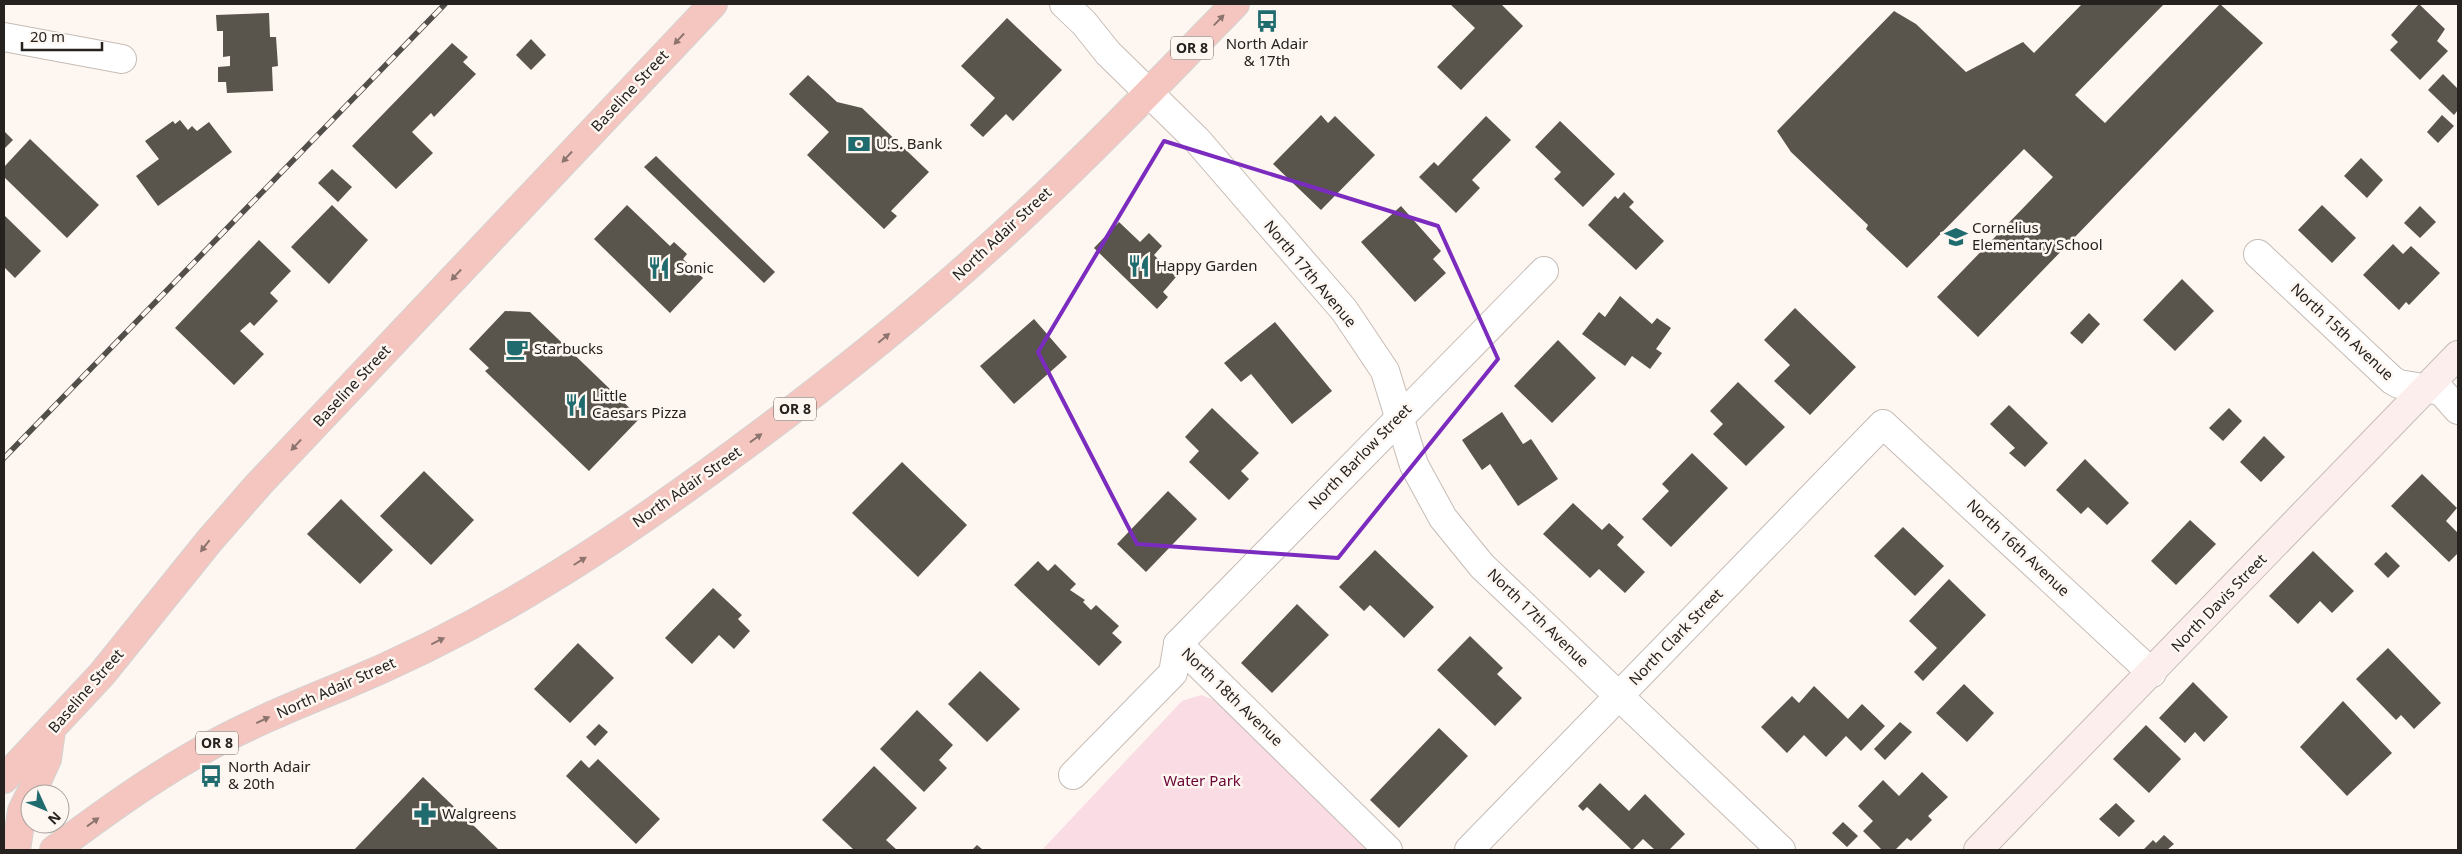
<svg xmlns="http://www.w3.org/2000/svg" width="2462" height="854" viewBox="0 0 2462 854" font-family="'Noto Sans',sans-serif">
  <rect width="100%" height="100%" fill="#fef6f1"/>
  <polygon fill="#f9dce4" points="1201,695 1221,702 1374,850 1042,850 1182,701"/>
  <g fill="#59554d">
    <polygon points="1450,4 1501,4 1523,26 1461,90 1437,67 1475,28"/>
    <polygon points="2082,4 2164,4 2075,95 2105,123 2220,4 2263,43 1978,337 1937,297 2053,177 2024,149 1907,268 1866,229 1868,225 1791,152 1777,131 1894,11 1916,24 1966,72 2023,42 2034,53"/>
    <polygon points="2419,4 2445,29 2437,41 2448,51 2420,80 2390,50 2398,42 2391,35"/>
    <polygon points="269,13 270,37 276,37 278,66 272,67 273,91 227,93 226,82 218,82 218,67 230,66 230,56 223,57 223,31 217,31 216,15"/>
    <polygon points="1007,18 1062,70 1013,121 1006,114 983,137 970,125 995,98 961,66"/>
    <polygon points="531,39 546,55 531,70 516,55"/>
    <polygon points="452,43 468,57 463,62 476,74 434,117 431,113 412,132 433,153 396,189 352,146"/>
    <polygon points="2443,74 2458,89 2458,110 2454,115 2428,90"/>
    <polygon points="808,75 837,102 862,108 929,172 891,211 897,216 884,229 807,155 829,132 789,94"/>
    <polygon points="1321,115 1328,123 1335,116 1375,155 1321,210 1273,164"/>
    <polygon points="2442,115 2454,126 2438,143 2427,132"/>
    <polygon points="1486,116 1511,140 1472,180 1480,188 1456,213 1419,177 1434,162 1438,166"/>
    <polygon points="180,120 188,130 192,126 197,131 209,122 232,152 158,206 136,176 159,159 145,141 173,121 175,124"/>
    <polygon points="1560,121 1615,174 1583,207 1554,179 1561,172 1535,147"/>
    <polygon points="4,131 13,140 4,149"/>
    <polygon points="30,139 99,205 67,238 4,177 4,167"/>
    <polygon points="656,156 775,272 764,283 644,167"/>
    <polygon points="2361,158 2383,180 2367,198 2344,176"/>
    <polygon points="332,169 352,187 338,202 318,183"/>
    <polygon points="1624,192 1634,202 1629,207 1664,241 1636,270 1588,225 1615,196 1618,199"/>
    <polygon points="332,205 368,240 329,284 291,247"/>
    <polygon points="627,205 670,246 674,242 687,254 683,259 703,278 670,313 594,239"/>
    <polygon points="2322,205 2356,238 2332,263 2298,230"/>
    <polygon points="1401,206 1441,251 1433,259 1446,273 1415,302 1361,242"/>
    <polygon points="2420,206 2436,222 2420,238 2404,223"/>
    <polygon points="4,215 41,251 15,278 4,267"/>
    <polygon points="1119,222 1140,242 1149,233 1162,246 1154,255 1176,277 1163,292 1168,297 1157,309 1094,248"/>
    <polygon points="259,240 291,271 270,293 278,301 254,326 250,322 240,331 264,354 234,385 175,328"/>
    <polygon points="2393,244 2403,254 2411,246 2440,273 2409,305 2406,302 2399,310 2363,275"/>
    <polygon points="2182,279 2214,311 2175,351 2143,320"/>
    <polygon points="1620,296 1652,324 1657,318 1671,328 1656,349 1662,353 1650,369 1632,356 1625,366 1582,334 1599,312 1605,317"/>
    <polygon points="1795,308 1856,367 1810,415 1774,381 1790,365 1764,340"/>
    <polygon points="505,311 530,312 640,418 589,471 485,371 489,368 469,349"/>
    <polygon points="2089,313 2100,324 2082,344 2070,333"/>
    <polygon points="1034,319 1067,357 1014,404 980,366"/>
    <polygon points="1275,322 1332,391 1292,424 1251,374 1241,382 1224,363"/>
    <polygon points="1558,340 1596,378 1552,423 1514,386"/>
    <polygon points="1738,382 1785,427 1746,466 1713,434 1723,424 1710,411"/>
    <polygon points="2009,405 2048,443 2025,467 2009,453 2015,448 1990,424"/>
    <polygon points="1212,408 1259,453 1241,471 1249,479 1229,500 1189,462 1199,451 1185,437"/>
    <polygon points="2229,408 2242,421 2223,441 2209,428"/>
    <polygon points="1502,412 1523,444 1531,439 1558,479 1518,506 1490,464 1482,470 1462,440"/>
    <polygon points="2264,436 2285,457 2261,482 2240,462"/>
    <polygon points="1692,453 1728,488 1671,547 1642,519 1669,491 1662,484"/>
    <polygon points="2085,459 2129,503 2107,525 2088,507 2081,514 2056,490"/>
    <polygon points="902,462 967,525 918,577 852,513"/>
    <polygon points="424,471 474,520 431,565 380,516"/>
    <polygon points="2422,474 2457,508 2446,521 2458,533 2458,553 2449,562 2391,506"/>
    <polygon points="1168,491 1197,519 1146,572 1117,544"/>
    <polygon points="341,499 393,550 360,584 307,534"/>
    <polygon points="1573,503 1602,530 1609,523 1624,537 1617,545 1645,572 1625,593 1599,569 1590,578 1543,534"/>
    <polygon points="2190,520 2216,544 2176,585 2151,561"/>
    <polygon points="1903,527 1944,566 1915,596 1874,556"/>
    <polygon points="1375,550 1434,607 1404,638 1370,605 1364,611 1339,587"/>
    <polygon points="2313,551 2354,591 2332,613 2320,601 2298,624 2269,596"/>
    <polygon points="2386,552 2400,566 2388,578 2374,564"/>
    <polygon points="1038,561 1048,571 1055,564 1076,584 1070,590 1085,600 1083,602 1091,610 1096,605 1119,626 1112,633 1122,642 1099,666 1014,585"/>
    <polygon points="1949,579 1986,615 1923,681 1914,672 1937,648 1909,621"/>
    <polygon points="713,588 742,615 738,619 750,631 734,649 719,635 692,664 665,638"/>
    <polygon points="1297,604 1329,635 1272,693 1241,663"/>
    <polygon points="1470,636 1503,668 1497,674 1522,698 1495,726 1437,670"/>
    <polygon points="578,643 614,678 570,723 534,689"/>
    <polygon points="2388,648 2441,703 2414,729 2401,715 2396,720 2356,679"/>
    <polygon points="980,671 1020,709 987,742 948,704"/>
    <polygon points="2193,682 2228,717 2204,742 2195,732 2185,743 2159,718"/>
    <polygon points="1964,684 1994,713 1967,742 1936,713"/>
    <polygon points="1814,686 1848,719 1862,704 1885,726 1861,751 1846,736 1826,757 1804,735 1787,753 1761,727 1792,696 1799,703"/>
    <polygon points="2343,701 2392,753 2347,796 2300,747"/>
    <polygon points="917,710 953,745 939,760 947,768 924,792 880,749"/>
    <polygon points="1900,722 1912,732 1885,760 1874,749"/>
    <polygon points="599,724 608,732 595,746 586,737"/>
    <polygon points="2146,725 2181,759 2149,793 2113,759"/>
    <polygon points="1439,728 1468,756 1399,828 1370,800"/>
    <polygon points="598,759 660,819 636,844 566,776 581,760 589,768"/>
    <polygon points="874,766 917,808 886,840 897,850 854,850 822,820"/>
    <polygon points="1922,772 1948,797 1928,816 1932,820 1911,841 1907,838 1895,850 1882,850 1863,831 1873,821 1858,806 1883,780 1899,796"/>
    <polygon points="423,777 499,850 354,850"/>
    <polygon points="1600,783 1629,811 1645,794 1685,834 1669,850 1655,850 1643,839 1632,850 1587,807 1583,811 1578,806"/>
    <polygon points="2116,803 2135,821 2119,837 2099,819"/>
    <polygon points="1843,822 1858,836 1847,847 1832,833"/>
    <polygon points="2164,835 2174,844 2167,850 2143,850 2153,840 2156,843"/>
    <polygon points="977,845 983,850 972,850"/>
  </g>
  <g fill="none" stroke-linecap="round" stroke-linejoin="round">
    <defs>
      <g id="street">
        <polyline points="1064,4 1084,23 1108,53 1197,140 1344,310 1385,371 1414,465 1443,518 1482,566 1781,850"/>
        <polyline points="4,37 122,59"/>
        <polyline points="2258,254 2392,380 2399,384 2441,391 2458,410"/>
        <polyline points="1178,644 1544,271"/>
        <polyline points="1178,644 1388,850"/>
        <polyline points="1073,775 1173,673 1178,644"/>
        <polyline points="1469,850 1883,424 2152,673"/>
      </g>
      <polyline id="secondary" points="1978,850 2458,355"/>
      <g id="highway">
        <polyline points="4,779 102,674 210,540 259,484 713,4"/>
        <polyline points="31,794 47,759 51,731"/>
        <polyline points="16,850 22,811 30,795"/>
        <path d="M54,850C99,817 145,783 194,755C240,728 291,707 340,687C410,658 479,623 544,583C609,544 671,500 732,455C833,381 930,303 1022,217C1095,149 1165,76 1235,4"/>
      </g>
    </defs>
    <use href="#street" stroke="#c6bcb6" stroke-width="30"/>
    <use href="#secondary" stroke="#c6bcb6" stroke-width="30"/>
    <use href="#highway" stroke="#d3d3d2" stroke-width="30"/>
    <use href="#street" stroke="#fff" stroke-width="28"/>
    <use href="#secondary" stroke="#fceeec" stroke-width="28"/>
    <use href="#highway" stroke="#f5c6bf" stroke-width="28"/>
    <defs>
      <polyline id="rail" points="4,458 445,4"/>
    </defs>
    <use href="#rail" stroke="#524e4a" stroke-width="5.5"/>
    <use href="#rail" stroke="#fef6f1" stroke-width="4" stroke-dasharray="11" stroke-linecap="butt"/>
  </g>
  <defs><path id="oneway-solid" d="M-6-.8H1V-3.2L6.5 0L1 3.2V.8H-6Z" transform="scale(1.25)"/></defs>
  <g fill="#8d746f">
    <use href="#oneway-solid" transform="translate(1219 20) rotate(-46)"/>
    <use href="#oneway-solid" transform="translate(679 39) rotate(133)"/>
    <use href="#oneway-solid" transform="translate(567 157) rotate(133)"/>
    <use href="#oneway-solid" transform="translate(456 275) rotate(133)"/>
    <use href="#oneway-solid" transform="translate(884 338) rotate(-40)"/>
    <use href="#oneway-solid" transform="translate(756 438) rotate(-36)"/>
    <use href="#oneway-solid" transform="translate(296 445) rotate(133)"/>
    <use href="#oneway-solid" transform="translate(205 546) rotate(128)"/>
    <use href="#oneway-solid" transform="translate(580 561) rotate(-32)"/>
    <use href="#oneway-solid" transform="translate(438 641) rotate(-26)"/>
    <use href="#oneway-solid" transform="translate(263 720) rotate(-25)"/>
    <use href="#oneway-solid" transform="translate(93 822) rotate(-36)"/>
  </g>
  <path fill="none" stroke="#7b2cbf" stroke-width="4" stroke-linejoin="round" d="M1164,141L1438,226L1498,359L1338,558L1137,544L1038,352Z"/>
  <defs>
    <symbol id="bus-bare" viewBox="-9 -9 18 18"><path d="M-5-6H5V4H4V6H2V4H-2V6H-4V4H-5ZM-3.5-4V0h7V-4ZM-3.5 1.2v1.5H-2V1.2ZM2 1.2v1.5H3.5V1.2Z" fill="#1f6b6e" stroke="#fef6f1" stroke-width="2.5" paint-order="stroke"/></symbol>
    <symbol id="bank-bare" viewBox="-9 -9 18 18"><path d="M-6-4H6V4H-6ZM0-2.3a2.3 2.3 0 1 0 0 4.6a2.3 2.3 0 1 0 0-4.6Z" fill="#1f6b6e" stroke="#fef6f1" stroke-width="2.5" paint-order="stroke"/></symbol>
    <symbol id="school-bare" viewBox="-9 -9 18 18"><path d="M0-5L7-2L0 1L-7-2ZM-4 1L0 2.5L4 1V4Q0 6-4 4Z" fill="#1f6b6e" stroke="#fef6f1" stroke-width="2.5" paint-order="stroke"/></symbol>
    <symbol id="restaurant-bare" viewBox="-9 -9 18 18"><path d="M-5-6h1v4h1v-4h1v4h1v-4h1v5L-1.5 .5V6h-2V.5L-5-1ZM5-6V6H3V1.5H1.5Q1.5-4 5-6Z" fill="#1f6b6e" stroke="#fef6f1" stroke-width="2.5" paint-order="stroke"/></symbol>
    <symbol id="cafe-bare" viewBox="-9 -9 18 18"><path d="M-5.5-4.5H6V0H3Q3 3.5 0 3.5H-2.5Q-5.5 3.5-5.5 0ZM3-3.2v2h1.7v-2ZM-6 4.5H4V6H-6Z" fill="#1f6b6e" stroke="#fef6f1" stroke-width="2.5" paint-order="stroke"/></symbol>
    <symbol id="pharmacy-bare" viewBox="-9 -9 18 18"><path d="M-2-6h4v4h4v4h-4v4h-4v-4h-4v-4h4Z" fill="#1f6b6e" stroke="#fef6f1" stroke-width="2.5" paint-order="stroke"/></symbol>
  </defs>
  <g fill-rule="evenodd">
    <use href="#bus-bare" x="1251" y="5" width="32" height="32"/>
    <use href="#bank-bare" x="843" y="128" width="32" height="32"/>
    <use href="#school-bare" x="1940" y="221" width="32" height="32"/>
    <use href="#restaurant-bare" x="1123" y="250" width="32" height="32"/>
    <use href="#restaurant-bare" x="643" y="252" width="32" height="32"/>
    <use href="#cafe-bare" x="501" y="333" width="32" height="32"/>
    <use href="#restaurant-bare" x="560" y="389" width="32" height="32"/>
    <use href="#bus-bare" x="195" y="760" width="32" height="32"/>
    <use href="#pharmacy-bare" x="409" y="798" width="32" height="32"/>
  </g>
  <g text-anchor="middle" stroke-width="5" stroke-linejoin="round" paint-order="stroke">
    <g fill="#fef6f1" stroke="#66625e" stroke-width="1">
      <rect x="1171" y="36.5" width="42" height="23" rx="4"/>
      <rect x="774" y="397.5" width="42" height="23" rx="4"/>
      <rect x="196" y="731.5" width="42" height="23" rx="4"/>
    </g>
    <g font-size="14" font-weight="bold" fill="#25221f">
      <text x="1192" y="53">OR 8</text>
      <text x="795" y="414">OR 8</text>
      <text x="217" y="748">OR 8</text>
    </g>
    <g font-size="15" fill="#25221f" stroke="#fef6f1" text-anchor="start">
      <text x="1267" y="49" text-anchor="middle">North Adair<tspan x="1267" dy="17">&amp; 17th</tspan></text>
      <text x="876" y="149">U.S. Bank</text>
      <text x="1972" y="233">Cornelius<tspan x="1972" dy="17">Elementary School</tspan></text>
      <text x="1156" y="271">Happy Garden</text>
      <text x="676" y="273">Sonic</text>
      <text x="534" y="354">Starbucks</text>
      <text x="592" y="401">Little<tspan x="592" dy="17">Caesars Pizza</tspan></text>
      <text x="228" y="772">North Adair<tspan x="228" dy="17">&amp; 20th</tspan></text>
      <text x="442" y="819">Walgreens</text>
    </g>
    <g font-size="15" fill="#25221f" stroke="#fef6f1">
      <text transform="translate(630 91) rotate(-47)" y="5">Baseline Street</text>
      <text transform="translate(1002 234) rotate(-43)" y="5">North Adair Street</text>
      <text transform="translate(1310 274) rotate(50)" y="5">North 17th Avenue</text>
      <text transform="translate(2342 332) rotate(43)" y="5">North 15th Avenue</text>
      <text transform="translate(352 386) rotate(-47)" y="5">Baseline Street</text>
      <text transform="translate(1360 457) rotate(-46)" y="5">North Barlow Street</text>
      <text transform="translate(687 487) rotate(-35)" y="5">North Adair Street</text>
      <text transform="translate(2018 548) rotate(43)" y="5">North 16th Avenue</text>
      <text transform="translate(2219 603) rotate(-46)" y="5">North Davis Street</text>
      <text transform="translate(1538 618) rotate(44)" y="5">North 17th Avenue</text>
      <text transform="translate(1676 637) rotate(-46)" y="5">North Clark Street</text>
      <text transform="translate(336 688) rotate(-24)" y="5">North Adair Street</text>
      <text transform="translate(86 691) rotate(-49)" y="5">Baseline Street</text>
      <text transform="translate(1232 697) rotate(44)" y="5">North 18th Avenue</text>
    </g>
    <g font-size="15" fill="#6a0636" stroke="#fef6f1">
      <text x="1202" y="786">Water Park</text>
    </g>
  </g>
  <rect width="2462" height="854" fill="none" stroke="#25221f" stroke-width="10"/>
  <g transform="translate(45 809) rotate(134)"><circle r="24" fill="#fef6f1" stroke="#a7a19d"/>
  <path d="M0-4L9 19L0 12L-9 19Z" fill="#1f6b6e"/>
  <text y="-8" font-size="14" font-weight="bold" text-anchor="middle" fill="#25221f">N</text>
  </g>
  <path d="M22 42v8h80v-8" fill="none" stroke="#25221f" stroke-width="2.5"/>
  <text x="30" y="42" font-size="15" fill="#25221f" stroke="#fef6f1" stroke-width="4" paint-order="stroke">20 m</text>
</svg>
